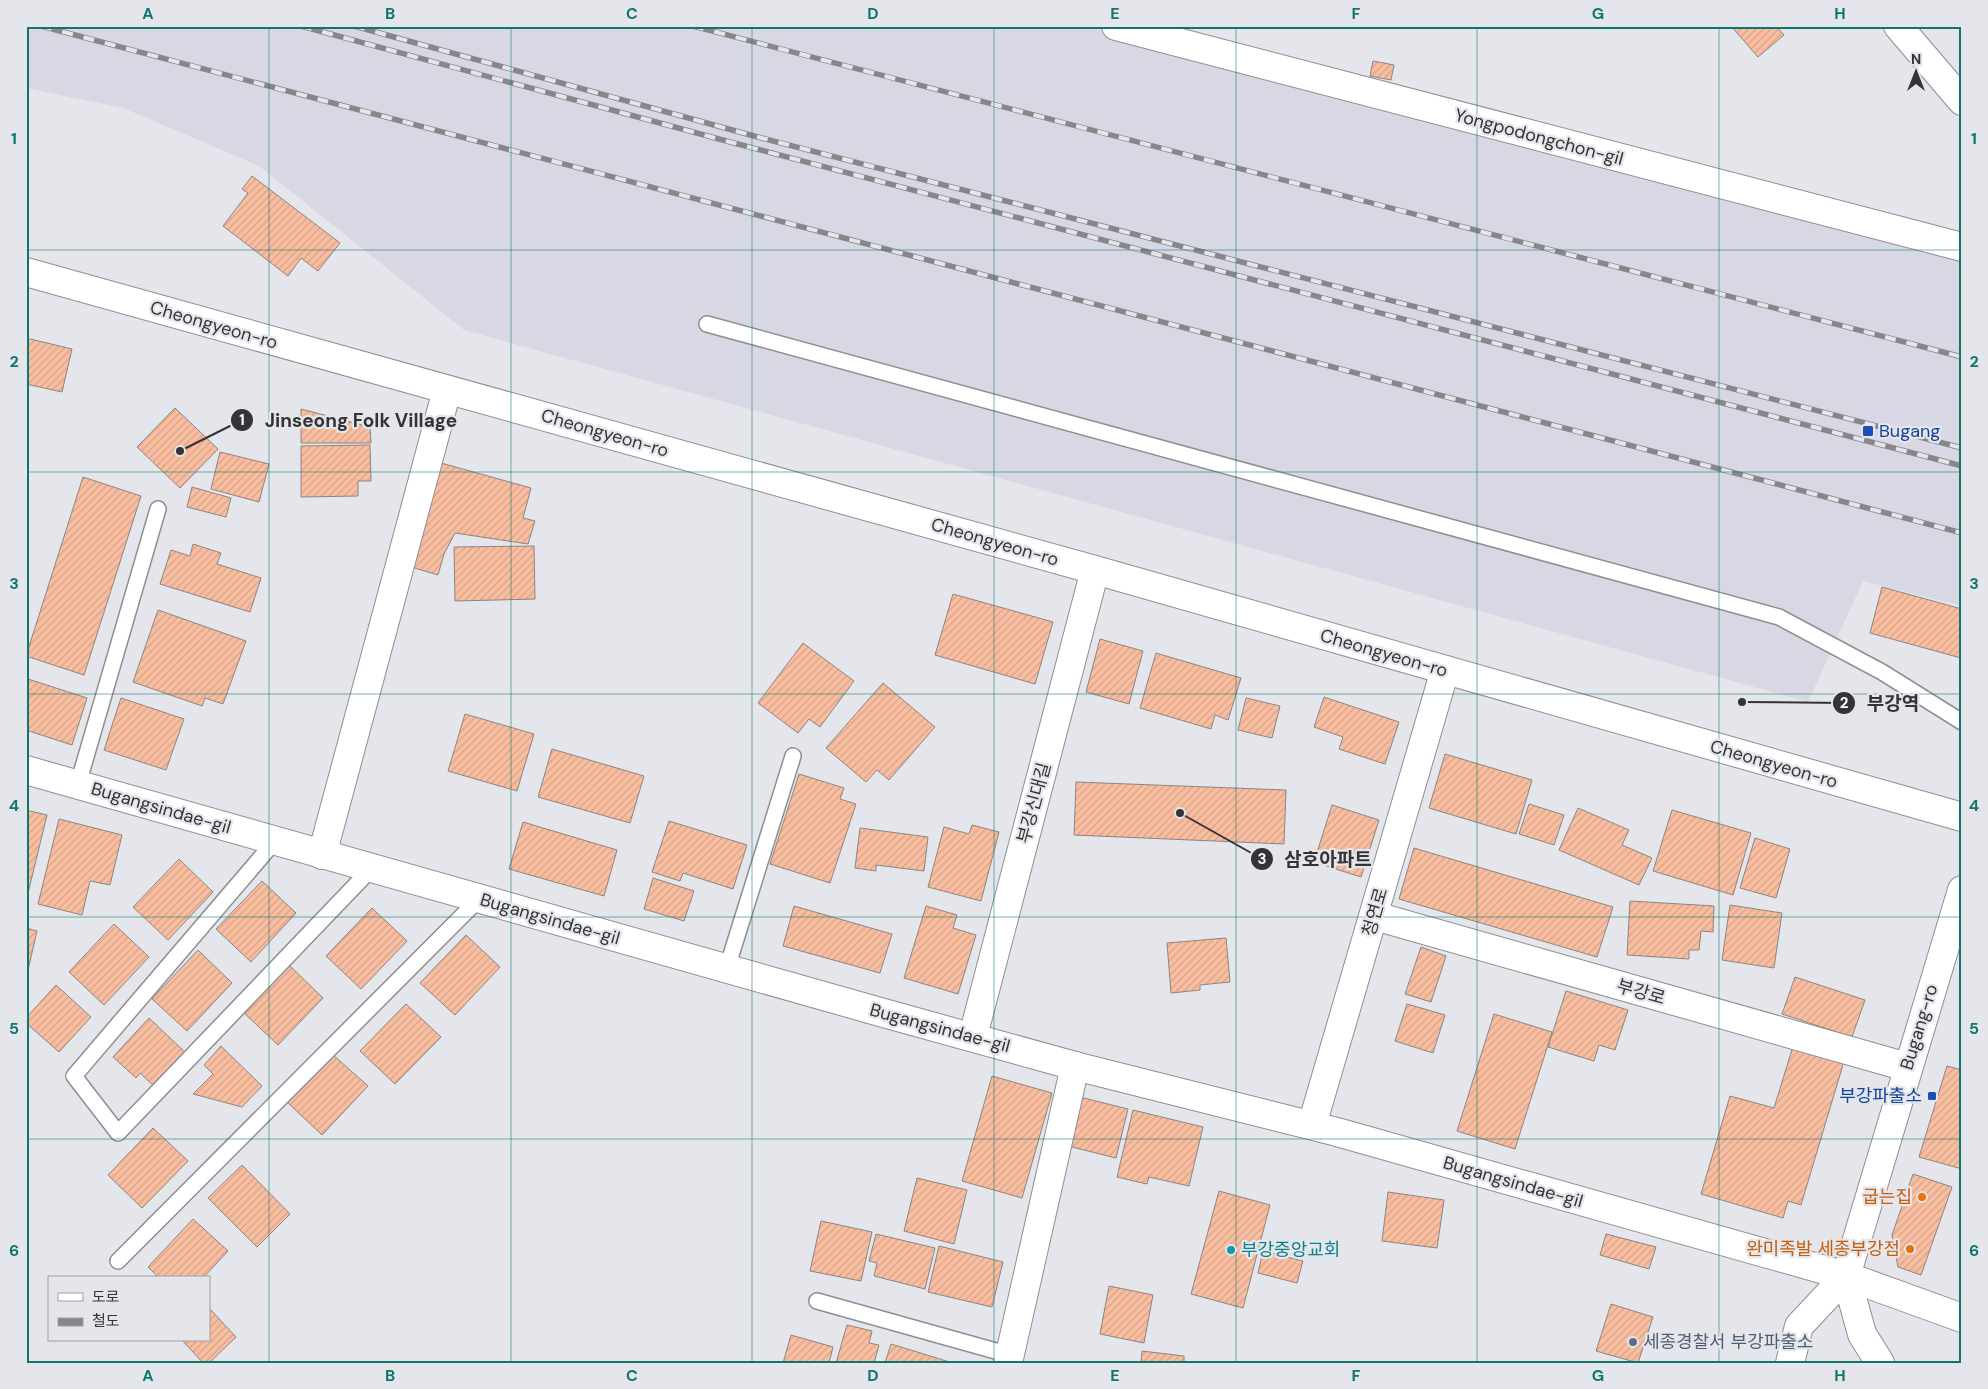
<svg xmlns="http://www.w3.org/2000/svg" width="1988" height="1389" viewBox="0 0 1988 1389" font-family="'DM Sans','Noto Sans KR',sans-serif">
  <defs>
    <pattern id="building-hatch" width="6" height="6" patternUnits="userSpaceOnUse" patternTransform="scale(1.25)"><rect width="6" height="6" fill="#f9bd9f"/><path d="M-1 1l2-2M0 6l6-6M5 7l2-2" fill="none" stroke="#d6a38a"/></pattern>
  </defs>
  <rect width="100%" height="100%" fill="#e5e6eb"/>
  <polygon fill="#d8d8e5" points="26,26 1085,26 1962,256 1962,606 1863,581 1808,702 464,330 259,166 123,108 26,88"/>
  <g fill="url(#building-hatch)" stroke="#8a8582">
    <polygon points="1731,26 1776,26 1784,35 1758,57"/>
    <polygon points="1373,61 1394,65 1391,80 1370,76"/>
    <polygon points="252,176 340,243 318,271 301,258 288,276 223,226 248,193 242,189"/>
    <polygon points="26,338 72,349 62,392 26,384"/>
    <polygon points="175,408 218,449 180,488 137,447"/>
    <polygon points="301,409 370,427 371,443 301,443"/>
    <polygon points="370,445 371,481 358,481 358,496 301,497 301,446"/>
    <polygon points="220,452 269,464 259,502 211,489"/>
    <polygon points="441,463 531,488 523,518 535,521 528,544 455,533 444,554 438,575 411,567"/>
    <polygon points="83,477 141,496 84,675 26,656"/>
    <polygon points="192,487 231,498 226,517 187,507"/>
    <polygon points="193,544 221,553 217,564 261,578 250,612 160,584 171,550 190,556"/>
    <polygon points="534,546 535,599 455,601 454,547"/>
    <polygon points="1882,587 1962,609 1961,658 1870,633"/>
    <polygon points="953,594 1053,622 1035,684 935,655"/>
    <polygon points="158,610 246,641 223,704 205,698 202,706 133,682"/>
    <polygon points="1100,639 1143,651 1129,704 1086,692"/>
    <polygon points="803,643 854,681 820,727 809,719 798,733 758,703"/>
    <polygon points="1156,653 1241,678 1228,720 1215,715 1211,729 1140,708"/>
    <polygon points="28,679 87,698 72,745 26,730 26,686"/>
    <polygon points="883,683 935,727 889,780 877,770 866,782 826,748"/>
    <polygon points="1324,697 1399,722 1385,764 1339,749 1343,737 1314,727"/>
    <polygon points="121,698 184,719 166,770 104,750"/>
    <polygon points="1246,698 1280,706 1272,738 1238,730"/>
    <polygon points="465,714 534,734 517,791 448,771"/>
    <polygon points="552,749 644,776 630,823 538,797"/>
    <polygon points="1445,754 1532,780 1516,834 1429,808"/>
    <polygon points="799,774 844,788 840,799 856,804 830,883 770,864"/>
    <polygon points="1076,782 1286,790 1284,844 1074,835"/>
    <polygon points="1529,804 1564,815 1554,845 1519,834"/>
    <polygon points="1332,805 1379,820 1361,877 1314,862"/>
    <polygon points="1578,808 1629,830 1622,845 1652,858 1639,885 1559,850"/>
    <polygon points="26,810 47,815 28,893 26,893"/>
    <polygon points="1672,810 1751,833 1733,895 1653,871"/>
    <polygon points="59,819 122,835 110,885 90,881 82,915 38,904"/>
    <polygon points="669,821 747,845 733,889 683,873 680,881 652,872"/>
    <polygon points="523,822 617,850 604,896 509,869"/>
    <polygon points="972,825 999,832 981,901 928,887 944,827 969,834"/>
    <polygon points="860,828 928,837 924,871 876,865 876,871 855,868"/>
    <polygon points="1755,838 1790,849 1776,898 1740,888"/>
    <polygon points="1414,848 1613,907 1597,957 1399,899"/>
    <polygon points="179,859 213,892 168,940 133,907"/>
    <polygon points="653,878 694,891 684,921 644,909"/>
    <polygon points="262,881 296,913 251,962 216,929"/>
    <polygon points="1630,901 1714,906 1713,932 1701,931 1699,950 1689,950 1689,959 1627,955"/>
    <polygon points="1730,905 1782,913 1774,968 1722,960"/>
    <polygon points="794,906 892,934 880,973 783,946"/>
    <polygon points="926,906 957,915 953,928 976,935 958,994 904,978"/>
    <polygon points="372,908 407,941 361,989 326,956"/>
    <polygon points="114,924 149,957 104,1005 69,972"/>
    <polygon points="26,928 37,931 26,979"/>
    <polygon points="466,935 500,967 455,1015 420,983"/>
    <polygon points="1226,938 1230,982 1200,985 1200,990 1171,993 1167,943"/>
    <polygon points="1421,947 1446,956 1431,1002 1405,994"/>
    <polygon points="198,950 232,983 187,1031 152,999"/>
    <polygon points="289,965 323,998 278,1045 243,1012"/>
    <polygon points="1795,977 1865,1000 1852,1037 1782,1014"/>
    <polygon points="56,985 91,1017 59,1052 26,1023 26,1018"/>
    <polygon points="1566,991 1628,1010 1615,1050 1599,1045 1594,1061 1548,1047"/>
    <polygon points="406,1004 441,1037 395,1084 360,1051"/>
    <polygon points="1407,1004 1445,1015 1433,1053 1395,1041"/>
    <polygon points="1494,1014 1552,1032 1515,1149 1457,1131"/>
    <polygon points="149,1018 187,1054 155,1087 140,1073 136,1078 113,1057"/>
    <polygon points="1794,1043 1845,1058 1801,1205 1788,1201 1783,1218 1701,1194 1730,1096 1774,1108"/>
    <polygon points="221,1046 262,1086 242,1107 193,1094 213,1074 204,1065"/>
    <polygon points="332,1054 368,1086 322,1135 287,1102"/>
    <polygon points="1947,1066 1962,1070 1962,1169 1919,1157"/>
    <polygon points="992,1076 1052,1093 1022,1198 962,1181"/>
    <polygon points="1080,1097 1128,1109 1116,1158 1068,1146"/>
    <polygon points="1133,1110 1203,1127 1189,1186 1149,1177 1147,1184 1117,1177"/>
    <polygon points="153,1128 188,1161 142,1208 108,1175"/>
    <polygon points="242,1165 290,1214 257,1247 208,1198"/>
    <polygon points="1913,1174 1952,1187 1921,1275 1898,1267 1892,1235"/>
    <polygon points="917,1178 967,1190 954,1244 904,1231"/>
    <polygon points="1219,1191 1270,1205 1243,1308 1191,1294"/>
    <polygon points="1388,1192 1444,1200 1437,1248 1382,1241"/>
    <polygon points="193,1219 228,1251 203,1278 159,1278 148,1267"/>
    <polygon points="821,1221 872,1232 861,1281 810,1271"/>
    <polygon points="876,1234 935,1248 925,1289 874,1276 877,1263 869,1261"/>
    <polygon points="1606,1234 1656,1247 1649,1269 1600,1255"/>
    <polygon points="939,1246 1003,1262 992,1307 928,1292"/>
    <polygon points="1263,1251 1303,1261 1297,1283 1258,1273"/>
    <polygon points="1109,1286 1153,1295 1144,1343 1100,1334"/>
    <polygon points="1611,1304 1653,1317 1638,1363 1596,1351"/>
    <polygon points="209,1308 236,1337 209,1363 203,1363 182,1340 209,1340"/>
    <polygon points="847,1325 872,1331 869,1343 879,1345 874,1363 836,1363"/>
    <polygon points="791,1335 833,1347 829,1363 783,1363"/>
    <polygon points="891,1344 953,1363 885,1363"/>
    <polygon points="1142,1351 1184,1356 1184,1363 1141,1363"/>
  </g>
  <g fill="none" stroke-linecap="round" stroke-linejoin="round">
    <defs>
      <g id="lane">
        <polyline points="707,324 1779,617 1882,672 1962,722"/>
        <polyline points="78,784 158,509"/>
        <polyline points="275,841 74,1076 118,1133 372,868"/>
        <polyline points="727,968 793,756"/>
        <polyline points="118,1261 479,899"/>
        <polyline points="817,1301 1010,1355"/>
      </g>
      <g id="street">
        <polyline points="1116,26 1962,247"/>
        <polyline points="1898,26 1962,101"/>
        <polyline points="26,770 880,1012 1075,1066 1337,1132 1846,1276 1962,1318"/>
        <polyline points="322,855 447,390"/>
        <polyline points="1375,916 1907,1067"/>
        <polyline points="973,1036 1095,570"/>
        <polyline points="1312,1125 1445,670"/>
        <polyline points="1008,1363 1075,1066"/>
        <polyline points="1790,1363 1799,1326 1846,1276"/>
      </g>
      <g id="secondary">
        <polyline points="26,272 1095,570 1962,817"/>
        <polyline points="1880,1363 1862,1334 1846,1276 1962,890"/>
      </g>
    </defs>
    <use href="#lane" stroke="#8e8e93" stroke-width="18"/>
    <use href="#street" stroke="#8e8e93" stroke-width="30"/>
    <use href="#secondary" stroke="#8e8e93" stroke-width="30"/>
    <use href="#lane" stroke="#fff" stroke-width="15"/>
    <use href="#street" stroke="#fff" stroke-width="28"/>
    <use href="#secondary" stroke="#fff" stroke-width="28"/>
    <defs>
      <g id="rail">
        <polyline points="41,26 1962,533"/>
        <polyline points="301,26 730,142 1962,466"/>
        <polyline points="354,26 754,136 1962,448"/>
        <polyline points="693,26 1962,357"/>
      </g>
    </defs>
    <use href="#rail" stroke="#87878b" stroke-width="5.5"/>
    <use href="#rail" stroke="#e5e6eb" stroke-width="4" stroke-dasharray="11" stroke-linecap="butt"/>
  </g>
  <path fill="none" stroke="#0f766e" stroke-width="1" stroke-opacity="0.55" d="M269,26V1363M511,26V1363M752,26V1363M994,26V1363M1236,26V1363M1477,26V1363M1719,26V1363M26,250H1962M26,472H1962M26,694H1962M26,917H1962M26,1139H1962"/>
  <g fill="#1a4fb4" stroke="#e5e6eb" stroke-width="2">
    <rect x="1862" y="425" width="12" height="12" rx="2.5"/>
    <rect x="1927" y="1091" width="10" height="10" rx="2.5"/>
  </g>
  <g fill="#e8710a" stroke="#e5e6eb" stroke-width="2">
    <circle cx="1922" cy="1197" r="5"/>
    <circle cx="1910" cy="1249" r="5"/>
  </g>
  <circle fill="#0f9aa8" stroke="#e5e6eb" stroke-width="2" cx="1231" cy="1250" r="5"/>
  <circle fill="#5c6f8a" stroke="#e5e6eb" stroke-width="2" cx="1633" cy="1342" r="5"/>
  <g text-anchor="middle" stroke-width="4.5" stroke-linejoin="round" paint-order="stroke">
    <g font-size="18" fill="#343436" stroke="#e5e6eb">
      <text transform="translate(1539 137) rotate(15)" y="6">Yongpodongchon-gil</text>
      <text transform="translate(214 325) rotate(16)" y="6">Cheongyeon-ro</text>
      <text transform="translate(605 433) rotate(16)" y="6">Cheongyeon-ro</text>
      <text transform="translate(995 542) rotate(16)" y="6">Cheongyeon-ro</text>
      <text transform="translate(1384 653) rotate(16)" y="6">Cheongyeon-ro</text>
      <text transform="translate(1774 764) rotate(16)" y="6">Cheongyeon-ro</text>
      <text transform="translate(1034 803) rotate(-75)" y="6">부강신대길</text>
      <text transform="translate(161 808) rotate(16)" y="6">Bugangsindae-gil</text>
      <text transform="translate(1375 912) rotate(-74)" y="6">청연로</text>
      <text transform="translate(550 919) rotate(16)" y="6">Bugangsindae-gil</text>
      <text transform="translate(1641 992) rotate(16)" y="6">부강로</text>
      <text transform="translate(1919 1027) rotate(-73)" y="6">Bugang-ro</text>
      <text transform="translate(940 1028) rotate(15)" y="6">Bugangsindae-gil</text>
      <text transform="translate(1513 1182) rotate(16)" y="6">Bugangsindae-gil</text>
    </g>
    <g font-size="18" fill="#164399" stroke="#e5e6eb" text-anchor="start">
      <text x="1879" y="437">Bugang</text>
      <text x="1922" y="1102" text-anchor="end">부강파출소</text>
    </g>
    <g font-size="18" fill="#c56008" stroke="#e5e6eb" text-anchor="end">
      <text x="1912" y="1203">굽는집</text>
      <text x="1900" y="1255">완미족발 세종부강점</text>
    </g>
    <g font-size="18" fill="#0d838f" stroke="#e5e6eb" text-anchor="start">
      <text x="1241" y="1256">부강중앙교회</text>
    </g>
    <g font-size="18" fill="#4e5e75" stroke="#e5e6eb" text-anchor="start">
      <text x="1643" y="1348">세종경찰서 부강파출소</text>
    </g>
  </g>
  <path fill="none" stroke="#343436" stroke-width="2" d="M180 451L242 420M1742 702L1844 703M1180 813L1262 859"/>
  <g fill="#343436" stroke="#e5e6eb" stroke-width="2">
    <circle cx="180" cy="451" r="5"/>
    <circle cx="1742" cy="702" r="5"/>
    <circle cx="1180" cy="813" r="5"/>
    <circle cx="242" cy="420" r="12"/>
    <circle cx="1844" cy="703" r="12"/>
    <circle cx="1262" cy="859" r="12"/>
  </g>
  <g font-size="15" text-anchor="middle" font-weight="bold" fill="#fff">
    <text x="242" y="425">1</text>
    <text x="1844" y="708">2</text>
    <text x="1262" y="864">3</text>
  </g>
  <g font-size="19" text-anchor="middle" font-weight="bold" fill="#343436" stroke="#e5e6eb" stroke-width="4.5" stroke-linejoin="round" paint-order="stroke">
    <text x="361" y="427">Jinseong Folk Village</text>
    <text x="1893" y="710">부강역</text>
    <text x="1328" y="866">삼호아파트</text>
  </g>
  <rect width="1988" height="1389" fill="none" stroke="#e5e6eb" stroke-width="55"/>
  <rect x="48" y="1276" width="162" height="65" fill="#e5e6eb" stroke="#9e9fa3"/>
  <rect x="58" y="1293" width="25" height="8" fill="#ffffff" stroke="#9e9fa3"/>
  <text x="92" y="1302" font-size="15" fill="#343436">도로</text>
  <rect x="58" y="1318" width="25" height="8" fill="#87878b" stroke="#9e9fa3"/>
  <text x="92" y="1326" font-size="15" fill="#343436">철도</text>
  <g transform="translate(1916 72)" stroke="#e5e6eb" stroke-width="4" paint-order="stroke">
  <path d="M0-4L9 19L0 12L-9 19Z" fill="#343436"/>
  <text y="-8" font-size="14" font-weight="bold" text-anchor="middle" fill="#343436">N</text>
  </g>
  <rect x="28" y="28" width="1932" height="1334" fill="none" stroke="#0f766e" stroke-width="2"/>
  <g font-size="16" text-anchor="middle" font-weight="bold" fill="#0f766e">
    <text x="148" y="19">A</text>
    <text x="390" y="19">B</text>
    <text x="632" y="19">C</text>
    <text x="873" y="19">D</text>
    <text x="1115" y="19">E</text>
    <text x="1356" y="19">F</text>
    <text x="1598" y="19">G</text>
    <text x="1840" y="19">H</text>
    <text x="14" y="144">1</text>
    <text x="1974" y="144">1</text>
    <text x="14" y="367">2</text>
    <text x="1974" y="367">2</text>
    <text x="14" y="589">3</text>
    <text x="1974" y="589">3</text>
    <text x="14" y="811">4</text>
    <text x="1974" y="811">4</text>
    <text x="14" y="1034">5</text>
    <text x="1974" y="1034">5</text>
    <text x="14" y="1256">6</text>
    <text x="1974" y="1256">6</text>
    <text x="148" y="1381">A</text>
    <text x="390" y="1381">B</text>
    <text x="632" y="1381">C</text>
    <text x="873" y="1381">D</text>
    <text x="1115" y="1381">E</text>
    <text x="1356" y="1381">F</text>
    <text x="1598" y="1381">G</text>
    <text x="1840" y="1381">H</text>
  </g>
</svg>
